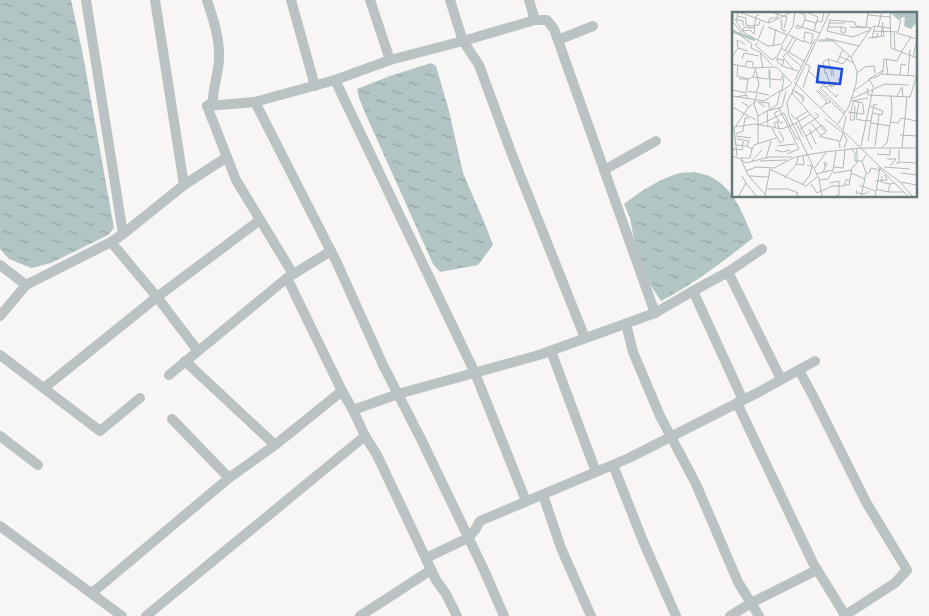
<svg xmlns="http://www.w3.org/2000/svg" width="929" height="616" viewBox="0 0 929 616" font-family="'Work Sans',sans-serif">
  <defs>
    <pattern id="water-ripples" width="26" height="14" patternUnits="userSpaceOnUse" patternTransform="scale(1.25)"><rect width="26" height="14" fill="#b2c4c3"/><path d="M2 4q2-2 4 0t4 0M15 11q2-2 4 0t4 0" fill="none" stroke="#94a4a4"/></pattern>
  </defs>
  <rect width="100%" height="100%" fill="#f7f6f4"/>
  <g fill="url(#water-ripples)">
    <polygon points="0,0 71,0 82,50 114,228 108,235 51,263 31,268 9,259 0,249"/>
    <polygon points="431,63 436,66 449,111 463,173 485,224 493,245 478,265 440,272 433,264 366,115 359,98 357,89 390,76"/>
    <path d="M695,172C701,174 706,174 711,177C734,188 744,216 753,238C724,261 694,284 661,301L649,283L635,245L630,218L624,204C641,191 659,179 680,173C685,172 690,173 695,172Z"/>
  </g>
  <g fill="none" stroke-linecap="round" stroke-linejoin="round">
    <g stroke="#bbc2c3" stroke-width="10">
      <polyline points="86,0 123,234"/>
      <polyline points="155,0 184,185"/>
      <path d="M207,0C213,19 220,38 219,58C219,72 213,86 213,101L207,106L236,180L293,274"/>
      <polyline points="291,0 315,86"/>
      <polyline points="370,0 390,60"/>
      <polyline points="450,0 463,41 479,65 511,152 585,338"/>
      <polyline points="529,0 535,20"/>
      <polyline points="558,40 593,26"/>
      <polyline points="335,80 475,373 526,501"/>
      <polyline points="255,102 337,263 383,365 421,439 484,570 504,616"/>
      <polyline points="207,106 255,102 335,80 390,60 463,41 535,20 547,20 554,29 655,313"/>
      <polyline points="604,170 656,141"/>
      <polyline points="111,242 157,297 198,351"/>
      <polyline points="0,265 26,285 111,242 123,234 184,185 227,157"/>
      <polyline points="728,272 781,379"/>
      <polyline points="287,278 342,391 353,410 365,436 377,455 436,580 446,594 457,616"/>
      <polyline points="693,291 743,400"/>
      <polyline points="0,316 26,285"/>
      <polyline points="626,324 633,352 660,416 696,484 738,582 759,616"/>
      <polyline points="551,351 596,472"/>
      <polyline points="0,355 100,431 140,398"/>
      <polyline points="185,361 275,445"/>
      <polyline points="799,370 813,396 866,502 907,570 895,583 844,616"/>
      <polyline points="169,375 287,278 331,251"/>
      <polyline points="44,388 157,297 260,220"/>
      <polyline points="737,403 813,563 845,615"/>
      <polyline points="353,410 398,394 539,355 655,313 693,291 728,272 762,249"/>
      <polyline points="172,419 229,478"/>
      <polyline points="0,436 38,465"/>
      <polyline points="613,465 643,541 676,616"/>
      <polyline points="543,495 561,548 591,616"/>
      <polyline points="0,526 122,616"/>
      <polyline points="426,558 468,538 475,530 480,521 629,458 759,392 815,361"/>
      <polyline points="92,593 229,478 275,445 342,391"/>
      <polyline points="146,616 365,436"/>
      <polyline points="360,616 431,570"/>
      <polyline points="730,616 751,603 817,570"/>
    </g>
  </g>
  <g transform="translate(732 12)">
    <rect width="185" height="185" fill="#f7f6f4"/>
    <path d="M185,0V10L179,17L172,14L173,4L166,7L160,1Z" fill="#b2c4c3"/>
    <path fill="none" stroke="#b2c4c3" stroke-width="2.5" d="M0,19L23,28"/>
    <path fill="none" stroke="#afb9b9" stroke-width="1" d="M6,0L4,9L11,20L36,34L50,32L61,14L63,0M7,0L37,11L60,0M66,0L73,3V8L84,11L82,19L88,21M74,0L86,5L84,12M158,0L159,36L185,46M158,0L167,8L171,4L185,6M42,1L55,5L52,16M2,2L1,7L11,9V14M136,3L158,5M5,4L14,6V13L19,14L27,13L28,9M49,7L50,18L54,19M73,8L70,15L82,19M97,8L123,10L124,14L139,16M98,8L95,19L121,25L138,18M0,9L9,20L7,22M85,9L90,10L92,0M36,11L38,6H45L46,0M97,11H113M142,14L158,16M143,14L140,26L146,25L145,21M36,15L55,23M96,15H109L114,16L113,21L109,20V15M118,15L133,16M146,15L150,0M70,16H64L65,13L71,15M134,16L136,0M0,17L20,32L19,36L28,40L31,56M11,19L12,15L22,16L24,4L27,3M11,19L18,18L22,22L23,16M141,19L166,20L169,8M162,21L163,37M165,21L185,27M57,23L72,30M149,25L151,10M93,26L127,34M136,26L152,24L151,15M26,28L32,13M71,28L79,32L81,22L73,20L72,27M87,28H103M86,29H101L119,45M26,31L23,33L40,48L44,45M41,34L44,17M6,36L5,28L13,32M49,36L72,49M53,39L61,25M28,40L40,53M169,40L179,25M54,41L70,55M54,41L51,45L61,57M56,41L64,27M107,44L122,51M0,45L6,36L16,39M181,45L185,28M10,47L12,41L27,44M45,47L52,48L50,54L45,49V45L51,33M96,47L100,64M154,47L156,63M105,50L111,52L117,44M0,52L19,56L44,55L60,71M6,53L5,64L16,67L21,65M50,54L66,59M13,55L15,49L21,50V55M24,56L21,65L36,67M37,57V67L49,68L51,62M92,57L100,56L102,64M76,58L93,75L106,71M24,59L27,72L24,81M38,59V76M94,60L99,75L108,71L106,66M125,61L133,55L142,54L143,61M93,62L91,50L96,47L105,50L111,37M149,62L184,64M168,64L169,52L174,53M176,64L178,38M137,67L152,58M63,68L83,27M62,70L148,155L168,170L185,173M96,70L88,76L113,100M94,75L104,85L106,82M71,76L78,54L74,52M135,76L136,83L178,85L185,63M142,76L137,67L147,64L151,59L152,47L165,49L169,41M0,78L14,81L16,67H7M60,78L71,84L72,88M84,78L95,90L89,96M86,78L99,90L93,92M16,79L37,83M50,79L52,64M64,79L72,88L69,91M122,79L137,68M60,81L94,120L87,125M25,82L22,92L26,104L45,93L48,80L60,72M159,83L160,100M0,84L32,89L49,78M165,84L170,75L171,85M4,85L15,83V87M119,87L153,72L177,73M120,89L136,86M10,90L17,95L24,89M127,90L124,107L134,109M100,91L112,102M120,94L118,108H122L123,94M121,94V89L131,91M137,94L151,99L150,103L141,101M0,95L24,108M33,95L26,90L37,91V96M47,96L67,137L55,142M48,98L42,101L48,111L51,110M35,99L50,95L54,79M35,99L36,115M116,100L132,102L131,92M59,102L63,107L76,99M26,104V132M65,106L80,137M93,107L111,121L108,130M134,108L139,109L136,129M139,109L142,92L145,93M159,110L166,111L169,106L185,109M64,111L71,125M79,111L90,125L107,129L108,136M139,111L158,114M62,112L79,102M106,112L117,94L124,72L125,59L119,45L141,14M27,113L52,101L58,114M4,114L17,94M58,114L65,127H68M2,115L23,112L50,117L62,112M2,115L5,144M40,116L48,131L52,128L47,119M44,116L42,111L45,109L47,117M68,117L87,104L83,100M77,117L84,132M111,119L114,104M111,120L115,128L112,136M4,122L11,119L13,106H17M168,123L185,124M4,124L19,126M74,124L90,113L95,119M4,133L15,134L17,129L5,127M45,134L63,132M129,134L141,77M143,134L147,103M150,135L155,131L160,100M170,136L175,85M0,137L10,138L11,129M20,137L22,133L44,126M119,137L123,141V149H130L134,143M43,138L51,140L57,138L59,140M145,142L158,143V137M0,144L9,147L16,163L35,185M9,146H18L20,137L15,134M34,146L39,129M155,147H164L158,154M10,148L14,151L37,145H60M28,149L55,148M19,150L30,138M167,150L185,151M164,151H167V138M64,152L72,153L71,143M102,155L111,156L113,138M146,155L177,185M152,155L178,157M83,156L94,140M37,157L74,174L85,165M100,158L102,161L120,158M14,159L24,155L42,156L63,145L92,140L129,136H185M91,160L95,152L92,150L93,155M119,161L133,167M134,161H137L139,156L147,158M169,161L185,163M84,162L101,158L104,139M17,164L36,165M150,164L149,170L158,172M52,166L64,153L66,145M87,168L96,167L100,161M143,169L155,168L153,163M14,171L25,185M98,171L107,169V183L101,185M169,171L181,185M79,172L85,181L100,174H112L114,168H118M70,173L78,163L80,154L75,153M113,173H117L120,156L125,151V137M127,173L143,179M35,177H56L66,181L64,185M144,177L156,180L158,172L163,171M125,178L124,181L133,182L137,179M156,180H171M33,183L38,158M6,185L14,171L10,164M90,185L87,167L57,104L55,91L98,0M129,185L134,161L130,149M143,185L148,156"/>
    <path fill="#1d4ed8" fill-opacity="0.15" stroke="#1d4ed8" stroke-width="2.5" d="M87,54L110,57L108,72L85,70Z"/>
    <rect width="185" height="185" fill="none" stroke="#64797d" stroke-width="2.5"/>
  </g>
</svg>
